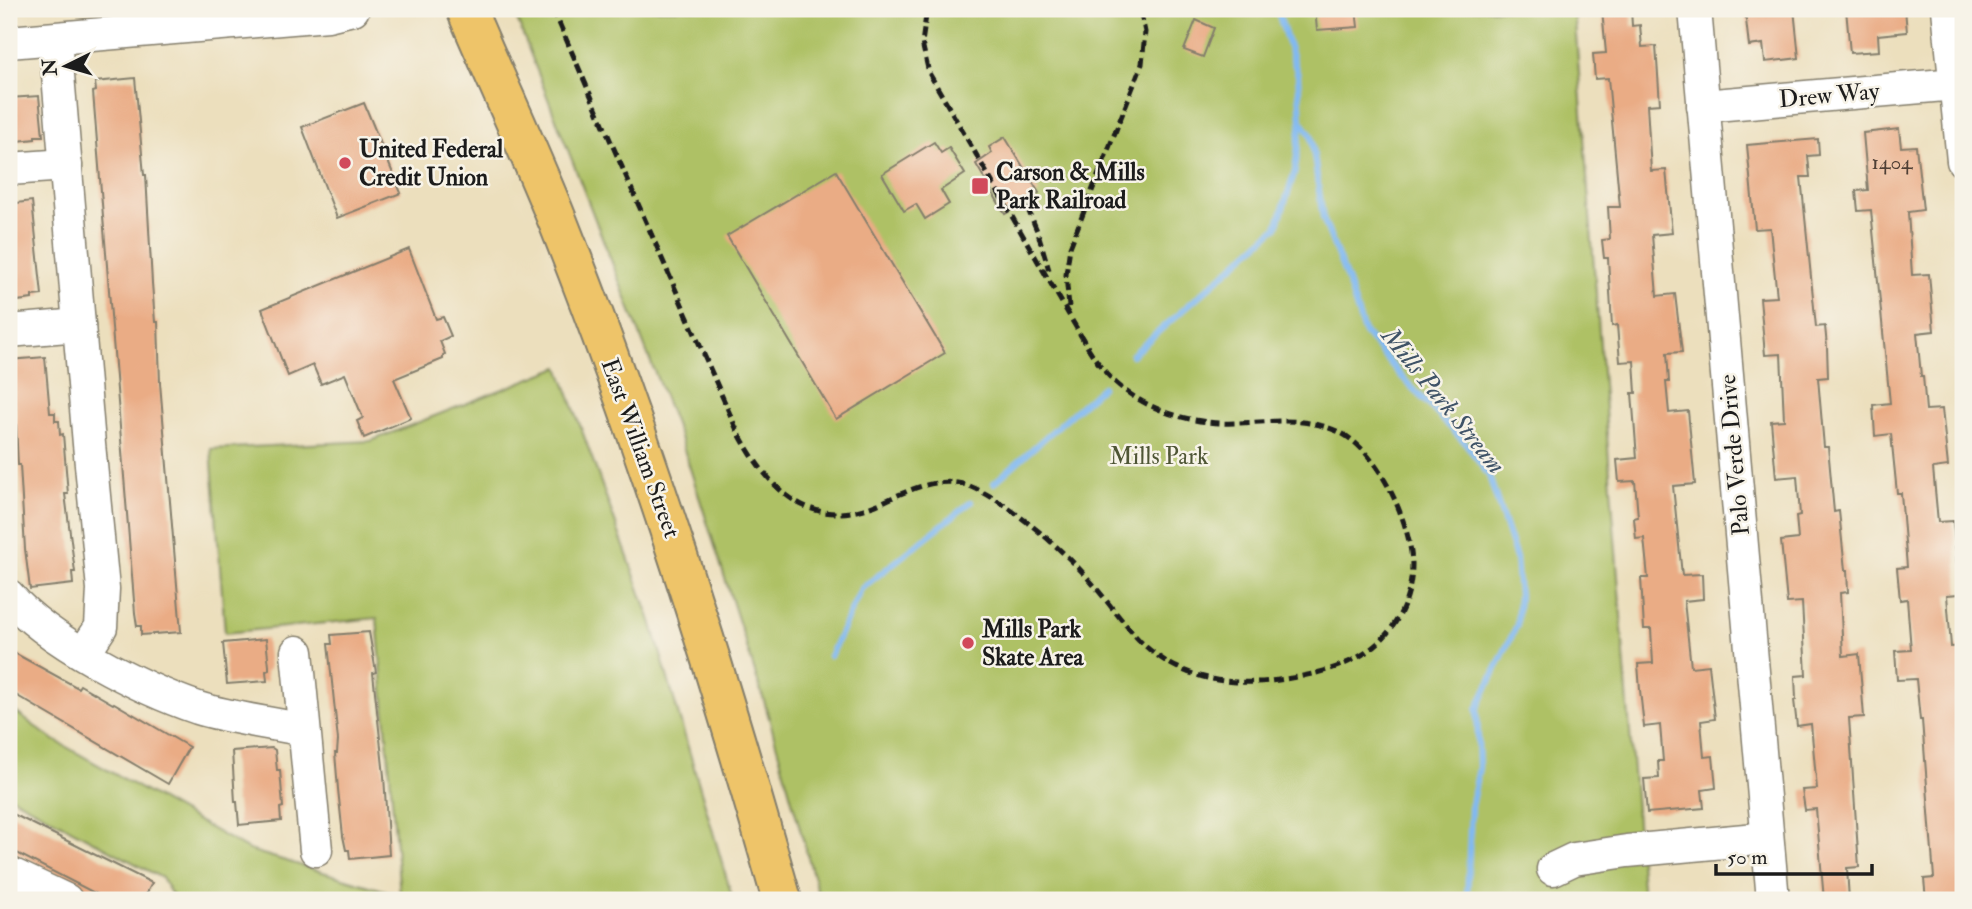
<svg xmlns="http://www.w3.org/2000/svg" width="1972" height="909" viewBox="0 0 1972 909" font-family="'IM FELL Double Pica',serif">
  <rect width="100%" height="100%" fill="#f7f3e8"/>
  <filter id="ink" filterUnits="userSpaceOnUse"><feTurbulence type="fractalNoise" baseFrequency=".0143" numOctaves="2"/><feDisplacementMap in="SourceGraphic" scale="14" xChannelSelector="R" yChannelSelector="G"/><feConvolveMatrix kernelMatrix="1 2 1 2 8 2 1 2 1" color-interpolation-filters="sRGB"/></filter>
  <filter id="wash" filterUnits="userSpaceOnUse"><feTurbulence type="fractalNoise" baseFrequency=".00686" numOctaves="4" result="noise"/><feDisplacementMap in="SourceGraphic" scale="28" xChannelSelector="R" yChannelSelector="G"/><feGaussianBlur stdDeviation="1.57" result="paint"/><feColorMatrix in="noise" values="0 0 0 0 0 0 0 0 0 0 0 0 0 0 0 0 0 1.4 0 .05"/><feComposite in="paint" operator="in"/></filter>
  <g filter="url(#wash)">
    <rect width="100%" height="100%" fill="#ecdfbd"/>
    <g fill="#aec165" stroke="#656e40" stroke-width="2">
      <polygon points="513,9 1574,9 1643,900 820,900 765,704 680,437"/>
      <polygon points="559,367 651,621 733,900 175,900 162,878 9,796 9,707 49,737 249,850 400,895 377,618 225,633 211,449 371,441"/>
    </g>
    <g fill="none" stroke-linecap="round" stroke-linejoin="round">
      <g stroke="#81b9f1" stroke-width="6">
        <polyline points="1277,9 1298,75 1301,121 1311,135 1323,218 1348,282 1364,332 1401,376 1467,445 1489,476 1516,558 1519,595 1517,625 1477,709 1479,768 1471,807 1467,900"/>
        <polyline points="1132,355 1277,227 1295,171 1301,121"/>
        <polyline points="994,483 1102,387"/>
        <polyline points="830,656 861,589 971,502"/>
      </g>
    </g>
    <g id="blocks">
      <g fill="#eaac85">
        <polygon points="1315,9 1356,9 1358,27 1317,30"/>
        <polygon points="1602,9 1631,9 1632,26 1640,25 1642,47 1656,46 1660,104 1647,105 1651,171 1666,170 1672,233 1652,235 1657,296 1675,294 1682,352 1667,353 1669,382 1666,382 1669,413 1688,411 1695,484 1673,486 1682,575 1702,574 1703,599 1684,601 1691,667 1709,665 1715,719 1701,721 1704,757 1713,756 1716,788 1702,790 1704,808 1647,813 1644,779 1659,778 1658,761 1663,761 1660,725 1644,727 1640,690 1638,664 1653,663 1651,629 1644,629 1641,578 1648,578 1644,538 1636,539 1634,518 1638,517 1635,481 1619,482 1617,460 1637,458 1632,393 1636,393 1634,361 1620,362 1617,325 1612,326 1608,258 1604,258 1602,240 1610,239 1608,207 1620,207 1608,78 1595,79 1593,54 1606,53"/>
        <polygon points="1766,9 1794,9 1799,58 1765,62 1763,44 1749,46 1745,11"/>
        <polygon points="1846,9 1905,9 1907,32 1878,35 1879,51 1850,53"/>
        <polygon points="1196,20 1214,28 1203,57 1184,50"/>
        <polygon points="135,78 144,175 146,175 152,283 155,322 158,322 160,383 181,632 141,635 141,626 137,626 135,613 93,92 96,91 95,82"/>
        <polygon points="39,96 43,136 35,136 35,139 9,142 9,98"/>
        <polygon points="364,103 401,193 337,218 302,127"/>
        <polygon points="1899,129 1901,147 1916,146 1923,210 1908,212 1912,275 1929,274 1934,331 1917,333 1921,376 1923,376 1926,410 1942,409 1948,466 1933,468 1938,522 1953,521 1956,552 1959,594 1947,595 1951,647 1963,646 1963,900 1926,900 1924,879 1934,878 1922,720 1920,720 1916,679 1897,680 1895,651 1911,650 1907,599 1900,600 1897,568 1907,567 1901,493 1897,493 1891,434 1875,436 1873,405 1890,403 1871,210 1858,211 1856,191 1868,190 1863,133"/>
        <polygon points="1005,137 1039,193 1005,214 976,164 992,153 989,147"/>
        <polygon points="1818,139 1819,155 1808,156 1810,177 1801,177 1816,327 1825,326 1827,347 1828,377 1818,378 1824,447 1828,447 1834,512 1839,511 1845,570 1847,570 1848,592 1840,593 1843,656 1859,654 1864,717 1849,718 1859,867 1847,868 1849,900 1824,900 1816,809 1805,810 1802,790 1817,789 1811,724 1797,726 1794,700 1796,699 1795,676 1806,675 1802,602 1787,603 1781,541 1798,539 1796,516 1800,515 1797,476 1776,478 1771,421 1784,420 1781,354 1765,355 1760,298 1777,297 1770,228 1755,229 1747,145"/>
        <polygon points="934,142 941,153 949,148 965,174 941,190 949,204 925,219 916,204 904,211 882,174"/>
        <polygon points="836,171 945,353 836,419 727,236"/>
        <polygon points="32,201 42,295 32,296 32,299 9,302 9,204"/>
        <polygon points="409,249 436,319 443,317 451,336 440,341 445,354 443,355 443,359 394,379 411,418 364,438 357,421 363,418 345,374 321,384 313,365 288,376 262,309"/>
        <polygon points="45,357 50,413 55,413 55,421 59,421 60,435 63,434 68,494 65,494 75,572 72,572 73,584 30,589 25,549 20,465 18,465 15,403 9,403 9,360"/>
        <polygon points="369,632 376,672 373,673 384,776 389,855 350,859 349,850 346,850 343,836 338,789 335,753 337,753 338,740 328,644 332,644 331,635"/>
        <polygon points="266,639 269,666 269,670 266,671 267,681 227,684 223,643"/>
        <polygon points="9,650 78,688 80,685 113,704 114,703 189,747 168,784 9,691"/>
        <polygon points="272,748 275,750 277,770 280,770 283,807 280,808 281,821 239,825 237,802 235,802 232,751"/>
        <polygon points="9,812 152,883 143,900 108,900 9,849"/>
      </g>
    </g>
  </g>
  <g filter="url(#ink)">
    <use href="#blocks" fill-opacity="0" stroke="#847e6c" stroke-width="2"/>
    <g fill="none" stroke-linecap="round" stroke-linejoin="round">
      <defs>
        <g id="minor">
          <polyline points="1695,9 1773,900"/>
          <polyline points="1948,9 1963,161"/>
          <polyline points="55,39 89,444 103,589 101,627 84,653"/>
          <polyline points="9,42 328,15 353,9"/>
          <polyline points="1703,106 1956,84"/>
          <polyline points="9,169 66,165"/>
          <polyline points="9,331 79,325"/>
          <path d="M9,596C47,641 142,689 198,708C230,718 271,723 304,730"/>
          <polyline points="297,652 316,850"/>
          <polyline points="1553,869 1574,859 1627,851 1767,838"/>
          <polyline points="9,873 66,900"/>
        </g>
        <path id="major" d="M466,9C496,80 529,150 558,222C646,444 717,671 782,900"/>
      </defs>
      <use href="#minor" stroke="#847e6c" stroke-width="35"/>
      <use href="#major" stroke="#847e6c" stroke-width="42"/>
      <use href="#minor" stroke="#fff" stroke-width="32"/>
      <use href="#major" stroke="#eec469" stroke-width="38"/>
      <g stroke="#1c1c1c" stroke-width="5" stroke-dasharray="10 5" stroke-linecap="butt">
        <path d="M553,9L736,428C768,490 811,536 885,501C913,488 942,475 972,487C1007,502 1060,547 1085,575C1104,596 1120,620 1140,641C1179,680 1232,688 1285,679C1319,674 1355,665 1380,641C1401,621 1412,593 1412,564C1411,523 1378,450 1339,432C1305,416 1272,422 1236,423C1195,425 1146,411 1115,382C1102,370 1093,356 1084,341L929,73L922,43L927,9"/>
        <polyline points="1027,207 1038,233 1049,270"/>
        <polyline points="1069,307 1066,275 1070,247 1142,64 1145,32 1140,9"/>
      </g>
    </g>
  </g>
  <g fill="#d1495b" stroke="#f7f3e8" stroke-width="2.5">
    <circle cx="345" cy="163" r="7"/>
    <rect x="971" y="177" width="18" height="18" rx="3.5"/>
    <circle cx="968" cy="643" r="7"/>
  </g>
  <g text-anchor="middle" stroke-width="5" stroke-linejoin="round" paint-order="stroke">
    <g font-size="21" fill="#504036">
      <text x="1892" y="169">1404</text>
    </g>
    <g font-size="24" fill="#1c1c1c" stroke="#f7f3e8">
      <text transform="translate(1829 95) rotate(-5)" y="8">Drew Way</text>
      <text transform="translate(641 448) rotate(70)" y="8">East William Street</text>
      <text transform="translate(1734 455) rotate(-95)" y="8">Palo Verde Drive</text>
    </g>
    <g font-size="24" font-weight="bold" fill="#1c1c1c" stroke="#f7f3e8" text-anchor="start">
      <text x="359" y="157">United Federal<tspan x="359" dy="28">Credit Union</tspan></text>
      <text x="996" y="180">Carson &amp; Mills<tspan x="996" dy="28">Park Railroad</tspan></text>
      <text x="982" y="637">Mills Park<tspan x="982" dy="28">Skate Area</tspan></text>
    </g>
    <g font-size="24" fill="#4f5636" stroke="#f7f3e8">
      <text x="1159" y="464">Mills Park</text>
    </g>
    <g font-size="26" font-style="italic" fill="#3f5367" stroke="#f7f3e8">
      <text transform="translate(1444 400) rotate(51)" y="9">Mills Park Stream</text>
    </g>
  </g>
  <rect width="1972" height="909" fill="none" stroke="#f7f3e8" stroke-width="35"/>
  <g transform="translate(66 66) rotate(265)" stroke="#f7f3e8" stroke-width="5" paint-order="stroke">
  <path d="M0-5L12 26L0 18L-12 26Z" fill="#1c1c1c"/>
  <text y="-10" font-size="19" font-weight="bold" text-anchor="middle" fill="#1c1c1c">N</text>
  </g>
  <path d="M1716 864v10h156v-10" fill="none" stroke="#1c1c1c" stroke-width="3.5"/>
  <text x="1727" y="864" font-size="21" fill="#1c1c1c" stroke="#f7f3e8" stroke-width="5" paint-order="stroke">50 m</text>
</svg>
